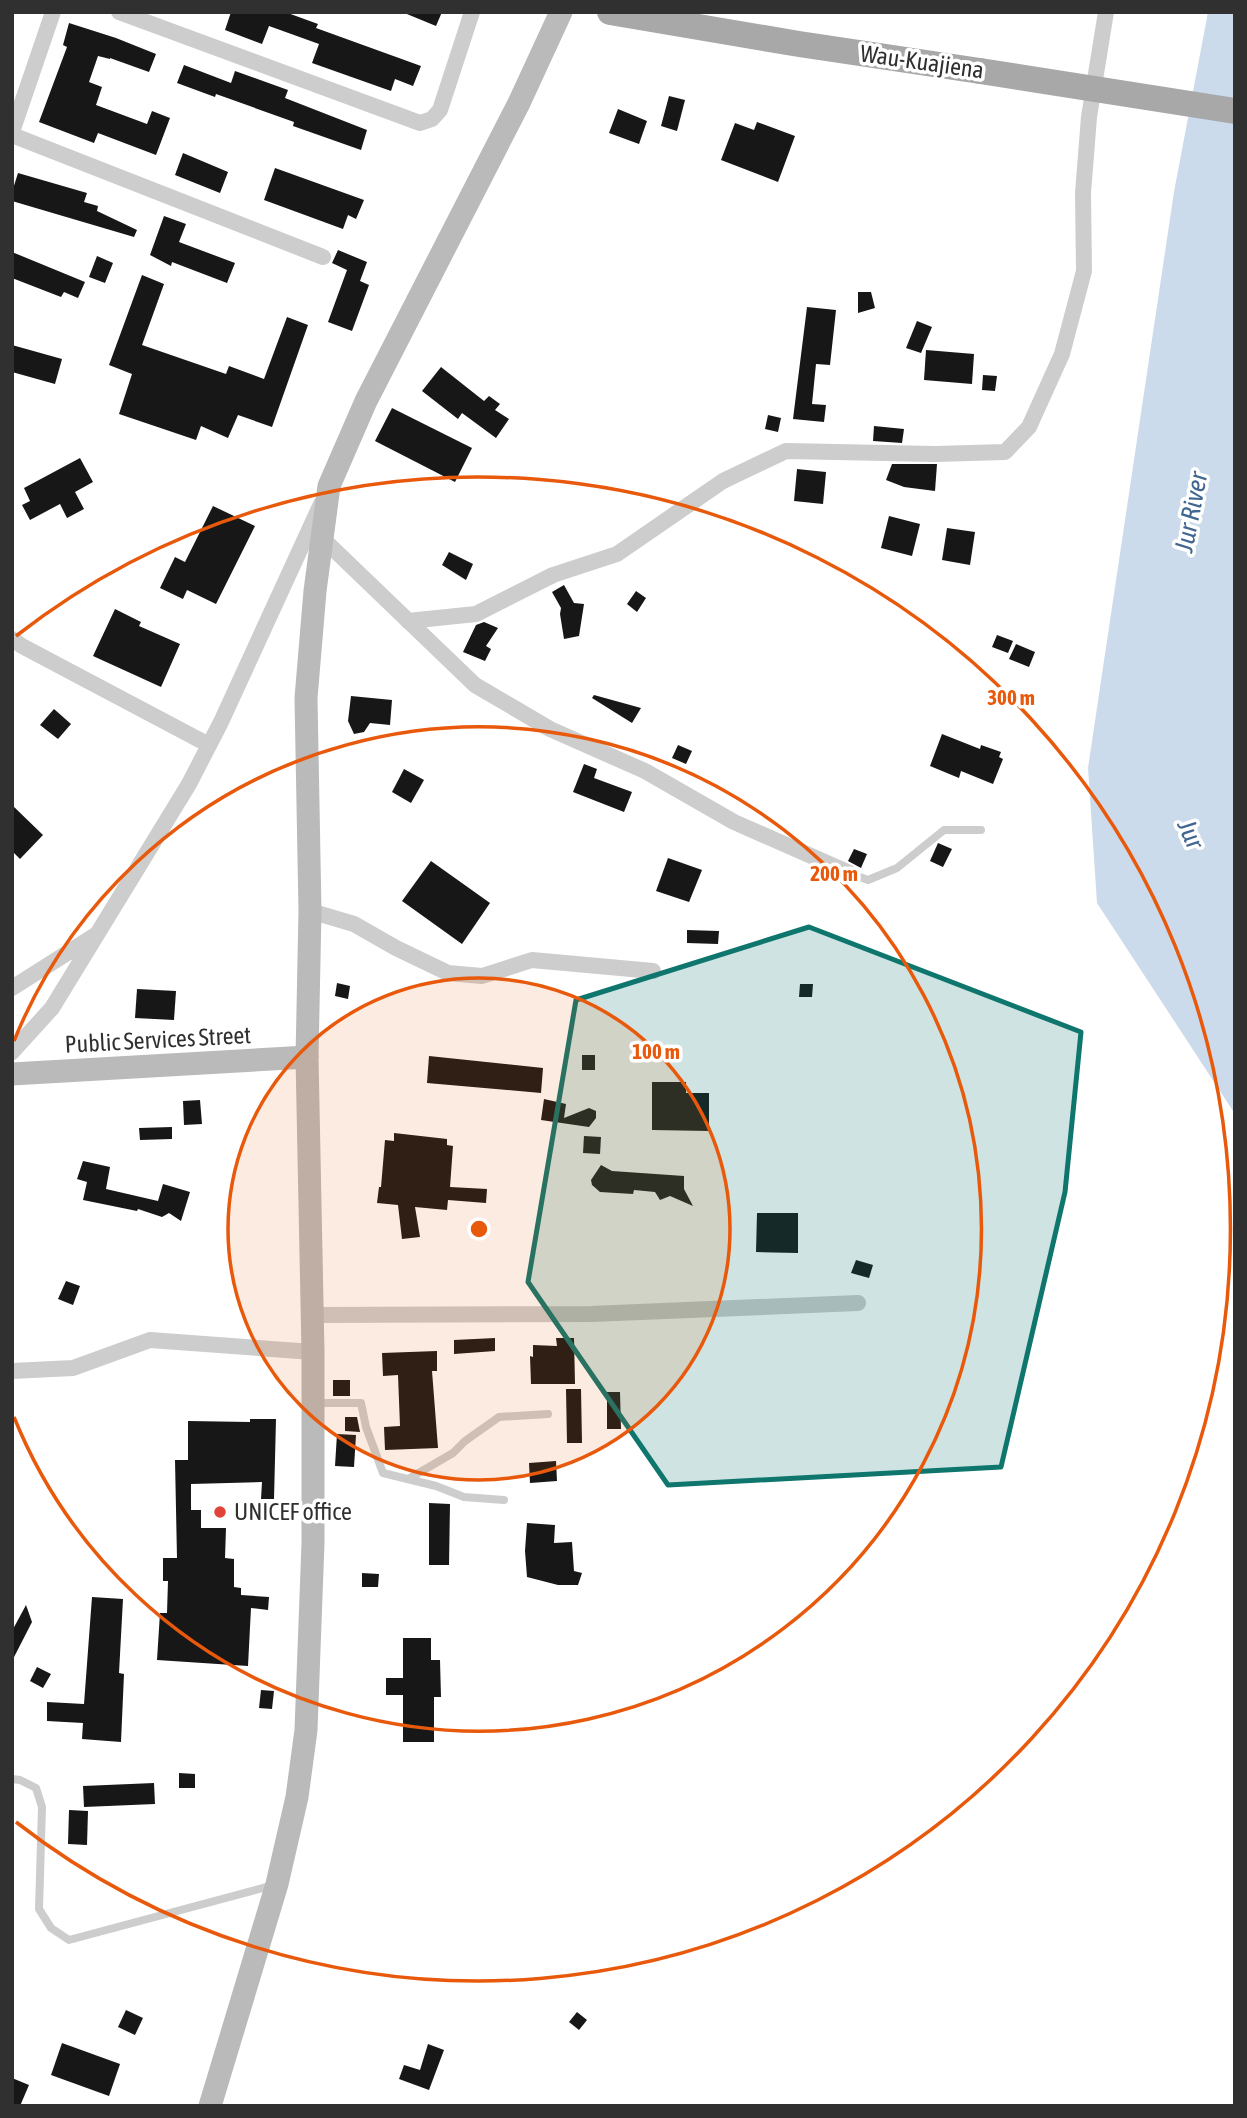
<svg xmlns="http://www.w3.org/2000/svg" width="1247" height="2118" viewBox="0 0 1247 2118" font-family="'Asap Condensed',sans-serif">
  <rect width="100%" height="100%" fill="#fff"/>
  <polygon fill="#ccdbec" points="1208,12 1235,12 1235,1114 1097,903 1088,768 1174,192"/>
  <g fill="#171717">
    <polygon points="231,12 285,12 318,24 316,28 421,66 413,86 395,79 391,91 312,63 319,44 269,26 262,44 225,30"/>
    <polygon points="402,12 442,12 436,26"/>
    <polygon points="69,23 116,38 156,54 149,72 110,58 110,59 98,56 89,82 102,87 96,105 147,124 152,111 170,118 156,155 98,133 94,143 39,122 67,47 63,45"/>
    <polygon points="184,65 231,83 235,71 288,90 285,98 367,130 361,150 293,126 294,122 216,94 215,97 177,83"/>
    <polygon points="669,96 685,100 677,131 661,126"/>
    <polygon points="618,109 647,121 639,144 609,133"/>
    <polygon points="757,122 795,136 778,182 721,160 735,123 754,130"/>
    <polygon points="183,153 228,172 220,193 175,175"/>
    <polygon points="275,168 364,200 356,219 348,215 343,229 264,200"/>
    <polygon points="18,173 87,193 84,202 98,206 97,211 137,230 134,237 12,201 12,192"/>
    <polygon points="164,216 186,224 179,242 235,263 227,283 172,262 171,266 150,255"/>
    <polygon points="338,250 367,262 360,281 369,285 352,331 328,322 347,270 332,263"/>
    <polygon points="12,252 85,282 78,298 64,292 61,297 12,278"/>
    <polygon points="97,256 113,263 105,283 89,277"/>
    <polygon points="142,275 164,284 142,345 226,374 229,366 264,379 287,317 308,325 272,427 238,415 228,438 201,426 196,440 119,414 132,374 109,365"/>
    <polygon points="858,292 871,292 875,308 858,313"/>
    <polygon points="807,307 836,310 830,365 816,364 812,404 826,405 824,422 793,419"/>
    <polygon points="917,321 932,327 921,353 906,348"/>
    <polygon points="12,345 62,359 55,384 12,372"/>
    <polygon points="926,350 974,354 972,384 924,380"/>
    <polygon points="441,367 484,401 489,396 500,404 495,410 509,419 496,438 462,413 458,419 422,391"/>
    <polygon points="983,375 997,376 995,391 982,390"/>
    <polygon points="392,408 472,448 455,482 375,441"/>
    <polygon points="768,415 781,418 778,432 765,429"/>
    <polygon points="874,426 904,429 902,443 873,441"/>
    <polygon points="80,458 93,482 75,492 84,509 67,518 60,504 30,520 22,505 30,501 24,488"/>
    <polygon points="892,464 937,464 935,491 904,487 886,480"/>
    <polygon points="797,469 826,472 823,504 794,501"/>
    <polygon points="213,506 255,526 216,604 187,590 183,599 160,588 175,557 185,562"/>
    <polygon points="889,516 920,524 912,556 881,548"/>
    <polygon points="947,528 975,532 970,565 942,560"/>
    <polygon points="449,552 473,564 466,580 442,565"/>
    <polygon points="564,585 574,603 584,604 579,636 564,639 560,614 561,608 552,592"/>
    <polygon points="636,591 646,598 637,612 627,604"/>
    <polygon points="115,609 141,622 139,626 180,644 161,687 93,656"/>
    <polygon points="484,622 498,628 486,646 491,649 485,661 463,652 476,625"/>
    <polygon points="997,635 1013,641 1008,653 992,647"/>
    <polygon points="1016,644 1035,652 1029,667 1009,659"/>
    <polygon points="594,695 641,708 632,723 592,698"/>
    <polygon points="351,696 392,700 390,725 370,723 364,732 354,734 348,721"/>
    <polygon points="54,709 71,724 58,739 40,725"/>
    <polygon points="942,734 980,749 981,745 1001,752 999,757 1003,759 993,784 961,771 959,778 930,766"/>
    <polygon points="678,745 692,751 686,764 672,758"/>
    <polygon points="584,764 597,769 594,778 632,792 624,812 573,792"/>
    <polygon points="404,769 424,780 411,803 392,792"/>
    <polygon points="12,805 43,835 20,859 12,851"/>
    <polygon points="938,843 952,849 943,867 930,861"/>
    <polygon points="854,849 867,854 861,868 848,861"/>
    <polygon points="668,858 702,870 689,902 656,891"/>
    <polygon points="431,861 490,903 462,944 402,901"/>
    <polygon points="687,930 719,931 718,944 687,943"/>
    <polygon points="337,983 350,986 348,999 335,996"/>
    <polygon points="800,984 813,984 812,997 799,997"/>
    <polygon points="137,989 176,991 174,1020 135,1018"/>
    <rect x="582" y="1055" width="13" height="15"/>
    <polygon points="429,1056 543,1068 541,1093 427,1083"/>
    <polygon points="652,1082 686,1082 686,1093 709,1093 709,1131 652,1130"/>
    <polygon points="544,1099 566,1104 564,1118 589,1108 596,1111 596,1118 589,1127 541,1120"/>
    <polygon points="200,1100 202,1124 184,1125 183,1101"/>
    <polygon points="172,1127 172,1139 140,1140 139,1128"/>
    <polygon points="394,1133 447,1139 447,1145 453,1146 450,1187 487,1189 486,1203 448,1200 447,1210 415,1207 420,1237 402,1239 398,1205 377,1203 379,1187 381,1187 385,1140 394,1141"/>
    <polygon points="584,1136 601,1137 600,1154 583,1153"/>
    <polygon points="83,1161 110,1167 106,1189 158,1201 163,1184 190,1192 181,1221 169,1213 162,1217 138,1209 137,1211 83,1200 87,1182 77,1179"/>
    <polygon points="601,1165 612,1171 684,1176 684,1189 693,1206 670,1196 660,1200 655,1192 634,1190 633,1194 600,1192 592,1185 591,1180"/>
    <polygon points="757,1213 798,1213 798,1253 756,1252"/>
    <polygon points="856,1260 873,1265 869,1278 851,1273"/>
    <polygon points="66,1281 80,1286 73,1305 58,1299"/>
    <polygon points="495,1338 495,1351 454,1354 454,1340"/>
    <polygon points="556,1338 574,1338 575,1384 531,1384 530,1356 533,1357 533,1345 557,1346"/>
    <polygon points="437,1351 437,1371 432,1371 438,1448 385,1450 384,1427 400,1426 398,1375 383,1376 382,1353"/>
    <rect x="333" y="1380" width="17" height="16"/>
    <polygon points="566,1389 581,1389 582,1443 567,1443"/>
    <polygon points="607,1392 620,1392 621,1429 607,1429"/>
    <polygon points="345,1417 357,1417 360,1432 345,1431"/>
    <polygon points="250,1419 276,1419 274,1499 261,1499 262,1482 191,1484 191,1510 201,1510 201,1528 226,1528 225,1558 234,1559 234,1587 241,1588 241,1595 269,1597 268,1610 251,1608 248,1666 157,1660 160,1613 167,1613 168,1581 163,1581 163,1558 177,1558 175,1460 188,1460 188,1421 250,1422"/>
    <polygon points="337,1434 356,1435 354,1467 335,1466"/>
    <polygon points="556,1461 557,1481 530,1483 529,1463"/>
    <polygon points="429,1503 450,1504 449,1565 429,1565"/>
    <polygon points="527,1523 555,1525 554,1543 572,1542 574,1571 582,1573 578,1585 558,1585 527,1577 525,1551"/>
    <polygon points="362,1573 379,1574 378,1587 362,1587"/>
    <polygon points="92,1597 123,1599 119,1673 124,1674 121,1742 82,1739 83,1723 47,1721 47,1702 84,1704"/>
    <polygon points="26,1605 32,1622 12,1661 12,1631"/>
    <polygon points="403,1638 431,1638 431,1660 440,1660 441,1697 434,1697 434,1742 403,1742 403,1695 386,1695 386,1678 403,1678"/>
    <polygon points="37,1667 51,1674 43,1688 30,1681"/>
    <polygon points="261,1690 274,1691 272,1709 259,1708"/>
    <polygon points="179,1773 195,1774 195,1788 179,1788"/>
    <polygon points="154,1783 155,1804 84,1807 83,1786"/>
    <polygon points="69,1810 88,1811 87,1845 68,1844"/>
    <polygon points="126,2010 143,2018 135,2035 118,2027"/>
    <polygon points="577,2012 587,2020 579,2030 569,2022"/>
    <polygon points="62,2043 120,2064 109,2096 51,2075"/>
    <polygon points="428,2044 444,2050 429,2090 399,2079 404,2065 420,2070"/>
    <polygon points="12,2078 29,2085 20,2106 12,2106"/>
  </g>
  <g fill="none" stroke-linecap="round" stroke-linejoin="round">
    <g stroke="#cdcdcd" stroke-width="8">
      <polyline points="852,874 868,880 897,868 944,830 981,830"/>
      <polyline points="315,1403 361,1403 366,1427 383,1473 436,1486 464,1497 504,1500"/>
      <polyline points="410,1478 453,1453 465,1441 499,1417 548,1414"/>
      <polyline points="12,1779 20,1780 36,1788 42,1807 39,1909 51,1928 69,1940 274,1885"/>
    </g>
    <g stroke="#cdcdcd" stroke-width="16">
      <polyline points="119,12 420,123 432,119 440,110 472,12"/>
      <polyline points="12,132 53,12"/>
      <polyline points="12,135 323,257"/>
      <polyline points="322,538 475,685 550,729 645,771 734,822 852,874"/>
      <polyline points="408,621 476,614 553,575 617,554 723,481 786,451 935,454 1005,452 1029,427 1062,354 1084,271 1083,193 1089,117 1106,12"/>
      <polyline points="12,639 22,646 209,745"/>
      <polyline points="310,911 354,924 396,948 448,973 482,976 532,960 653,971"/>
      <polyline points="12,988 94,936"/>
      <polyline points="12,1052 52,1008 189,784 221,722 321,504"/>
      <polyline points="312,1315 591,1314 858,1303"/>
      <polyline points="12,1371 73,1368 150,1340 313,1352"/>
    </g>
    <g stroke="#bababa" stroke-width="23">
      <polyline points="12,1074 307,1057"/>
      <polyline points="210,2106 277,1884 297,1797 306,1730 313,1543 313,1352 307,1057 310,911 306,698 315,591 329,486 366,401 519,103 561,12"/>
    </g>
    <polyline stroke="#a8a8a8" stroke-width="26" points="610,12 799,44 980,71"/>
    <polyline stroke="#a8a8a8" stroke-width="26" points="980,71 1235,111"/>
  </g>
  <path fill="#0f766e" fill-opacity="0.2" stroke="#0f766e" stroke-width="5" stroke-linejoin="round" d="M809,927L1081,1032L1065,1192L1001,1467L668,1485L528,1282L576,1000Z"/>
  <circle cx="479" cy="1229" r="251" fill="#e8590c" fill-opacity=".12"/>
  <g fill="none" stroke="#e8590c" stroke-width="3.5">
    <circle cx="479" cy="1229" r="251"/>
    <path d="M14 1041A502 502 0 1 1 14 1417"/>
    <path d="M16 636A752 752 0 1 1 16 1822"/>
  </g>
  <circle fill="#e04439" stroke="#fff" stroke-width="2.5" cx="220" cy="1512" r="7"/>
  <g text-anchor="middle" stroke-width="7" stroke-linejoin="round" paint-order="stroke">
    <g font-size="24" fill="#303030" stroke="#fff">
      <text transform="translate(922 62) rotate(8)" y="8">Wau-Kuajiena</text>
      <text transform="translate(158 1040) rotate(-3)" y="8">Public Services Street</text>
    </g>
    <g font-size="24" fill="#303030" stroke="#fff" text-anchor="start">
      <text x="234" y="1520">UNICEF office</text>
    </g>
    <g font-size="26" font-style="italic" fill="#406691" stroke="#fff">
      <text transform="translate(1191 512) rotate(-79)" y="9">Jur River</text>
      <text transform="translate(1191 834) rotate(66)" y="9">Jur</text>
    </g>
  </g>
  <circle cx="479" cy="1229" r="10" fill="#e8590c" stroke="#fff" stroke-width="3.5"/>
  <g font-size="21" text-anchor="middle" font-weight="bold" fill="#e8590c" stroke="#fff" stroke-width="7" stroke-linejoin="round" paint-order="stroke">
    <text x="1011" y="705">300 m</text>
    <text x="834" y="881">200 m</text>
    <text x="656" y="1059">100 m</text>
  </g>
  <rect width="1247" height="2118" fill="none" stroke="#303030" stroke-width="28"/>
</svg>
